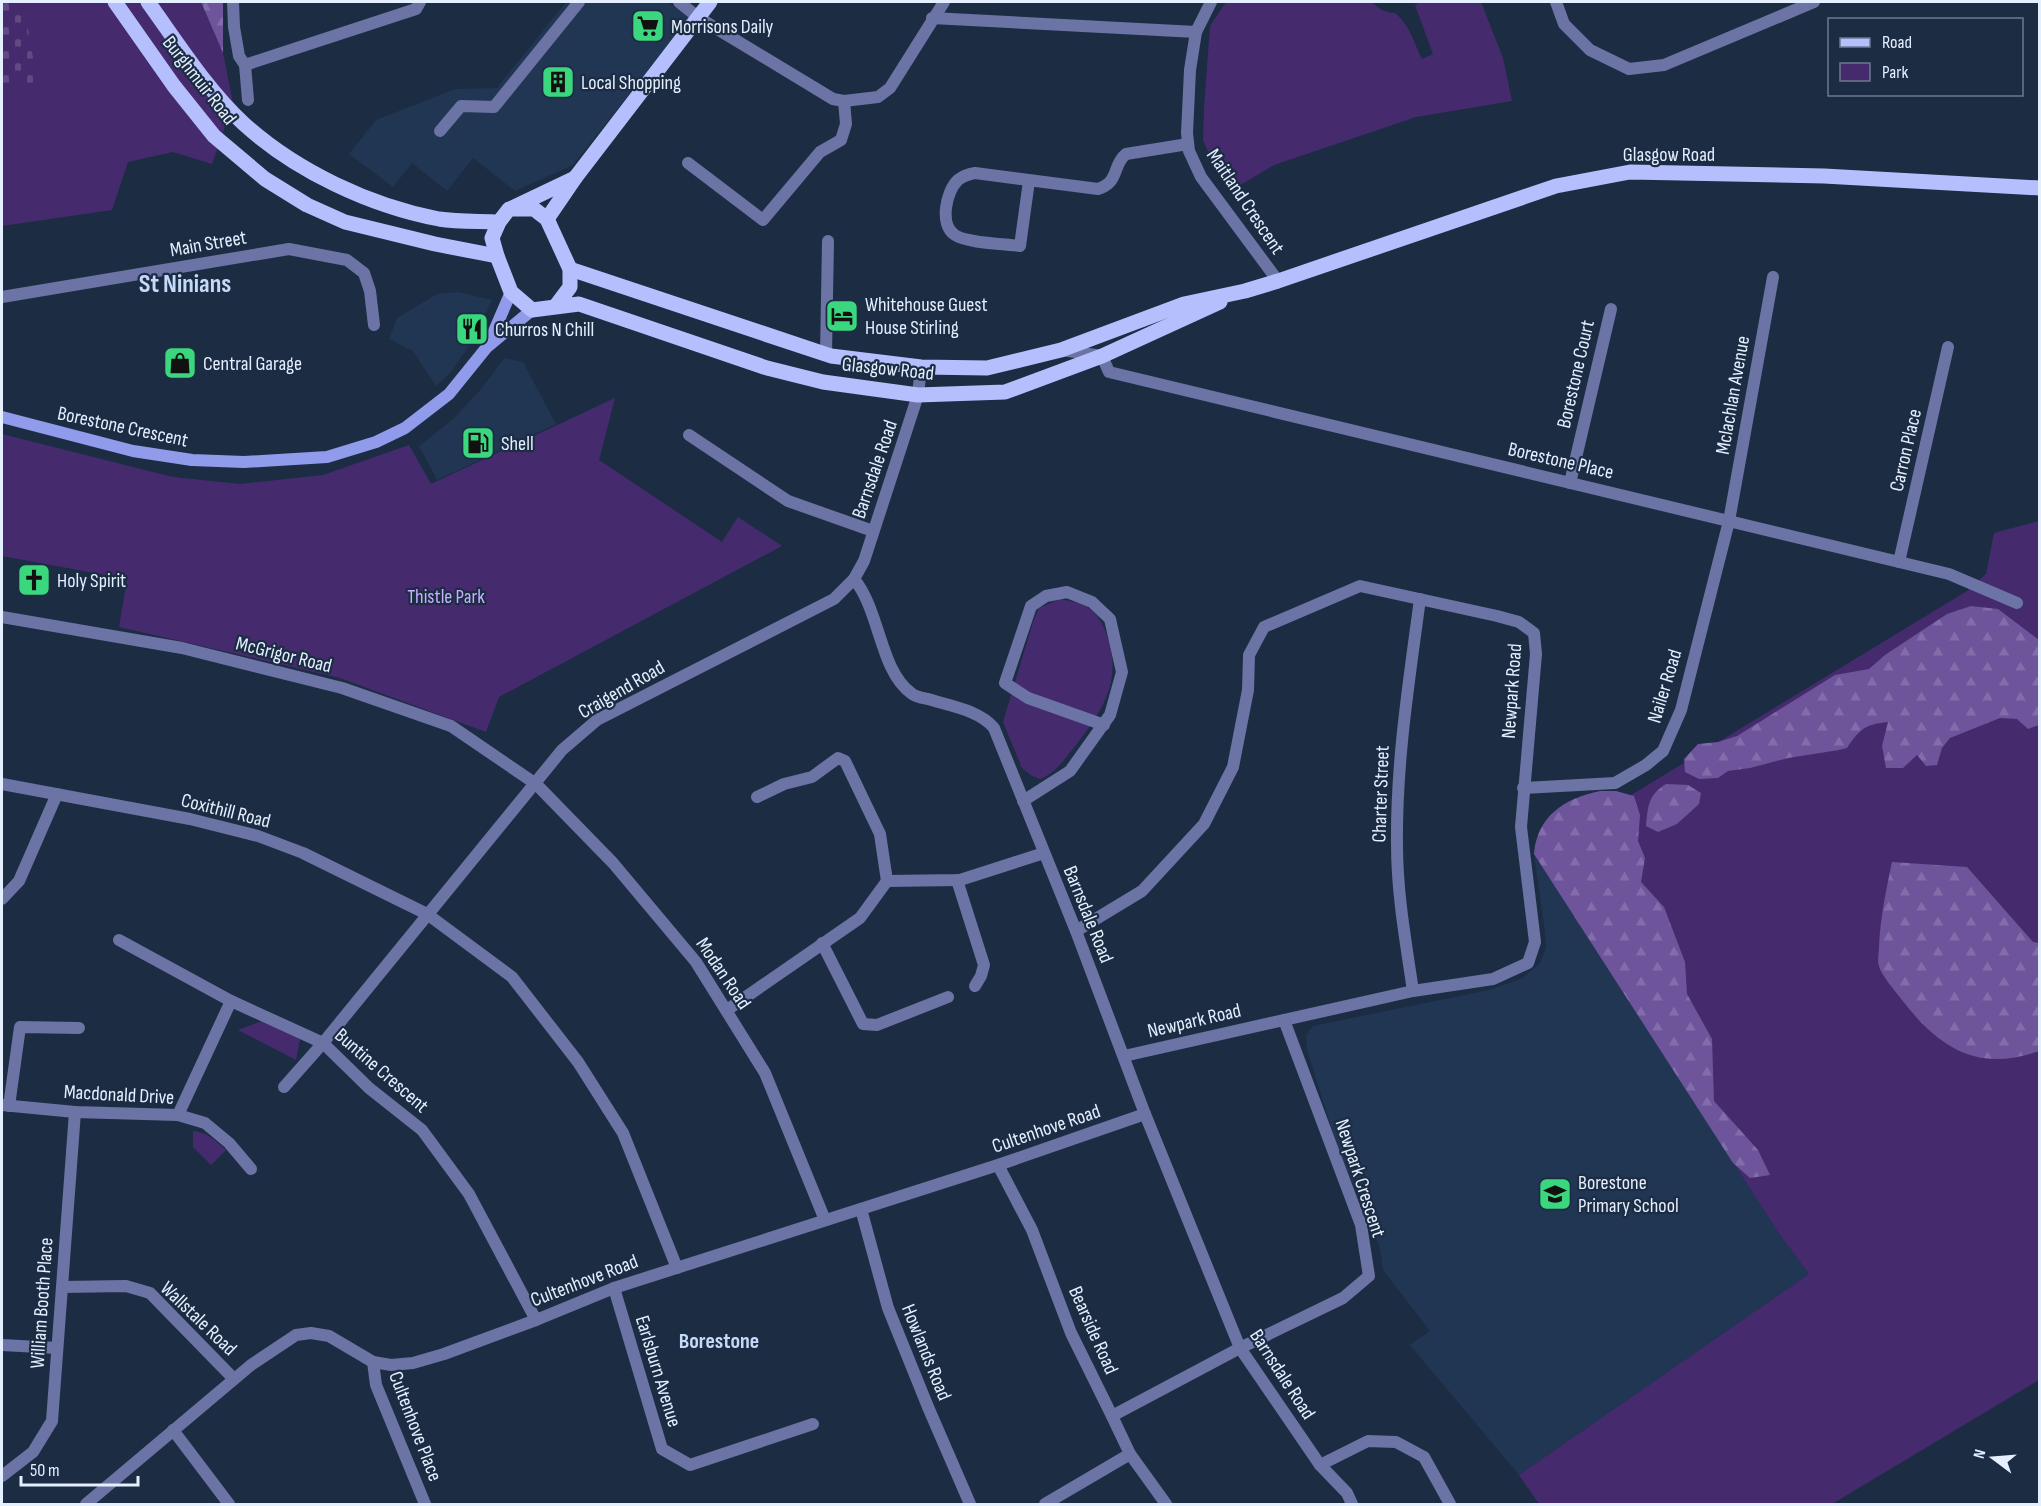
<svg xmlns="http://www.w3.org/2000/svg" width="2041" height="1506" viewBox="0 0 2041 1506" font-family="'Sofia Sans Condensed',sans-serif">
  <defs>
    <pattern id="forest-firs" width="22" height="20" patternUnits="userSpaceOnUse" patternTransform="scale(1.5)"><rect width="22" height="20" fill="#6d549b"/><path d="M5 1l3.5 6h-7zM16 11l3.5 6h-7z" fill="#826daa"/></pattern>
    <pattern id="cemetery-stones" width="16" height="16" patternUnits="userSpaceOnUse" patternTransform="scale(1.5)"><rect width="16" height="16" fill="#452b6e"/><path d="M2 7V4a2 2 0 0 1 4 0v3zM10 15v-3a2 2 0 0 1 4 0v3z" fill="#604a84"/></pattern>
  </defs>
  <rect width="100%" height="100%" fill="#1c2c43"/>
  <g fill="#213653">
    <polygon points="566,2 668,2 690,18 573,165 515,191 473,158 447,191 412,163 393,187 349,154 376,120 455,89 497,88"/>
    <polygon points="457,292 492,300 473,340 450,373 436,386 413,351 389,339 397,318 437,294"/>
    <polygon points="504,358 523,362 556,424 437,480 419,446 452,420 482,388"/>
    <polygon points="1534,854 1780,1235 1809,1274 1519,1475 1410,1345 1430,1331 1383,1270 1380,1248 1339,1152 1307,1050 1306,1035 1313,1026 1489,990 1523,978 1540,963 1546,948 1545,932"/>
  </g>
  <g fill="#452b6e">
    <polygon points="23,2 201,2 223,53 233,103 212,164 173,152 128,162 112,210 2,226 2,87 37,84"/>
    <path d="M1226,2H1372C1379,9 1385,13 1395,13C1410,25 1414,43 1422,59L1433,54L1415,5L1420,2H1481L1503,58L1512,101L1416,117L1274,165L1232,190L1210,156L1203,140L1204,108L1210,26Z"/>
    <polygon points="615,398 599,460 722,542 738,517 782,546 499,697 486,732 340,678 119,627 127,579 2,556 2,434 173,477 240,484 323,475 409,445 431,484"/>
    <polygon points="2039,521 2039,1380 1832,1504 1539,1504 1519,1475 1809,1274 1780,1235 1534,854 1967,591 1986,574 1994,533"/>
    <path d="M1060,599C1068,601 1080,602 1087,607C1098,614 1103,624 1107,636C1123,681 1102,711 1076,745C1065,758 1056,773 1040,779L1032,776L1022,768L1003,722L1033,622L1039,608Z"/>
    <polygon points="262,1021 300,1039 296,1060 238,1030"/>
    <path d="M193,1131C207,1132 216,1141 226,1150L211,1165L193,1147Z"/>
  </g>
  <g fill="url(#forest-firs)">
    <polygon points="201,2 223,2 223,53"/>
    <path d="M1971,606L1998,609L2039,640V725L2028,729L2017,719L2000,718L1950,738L1942,748L1937,765L1926,766L1917,755L1903,768H1886L1882,746L1888,722C1865,724 1859,730 1847,748L1839,750L1788,758L1750,768L1728,771L1718,778L1699,779L1685,772L1684,759L1698,744L1718,742L1737,736L1835,675L1869,669L1885,655L1947,614Z"/>
    <path d="M1666,784L1688,785L1701,793L1699,804L1677,824L1658,832L1646,826C1648,806 1648,795 1666,784Z"/>
    <path d="M1600,791H1616L1634,796L1640,815L1638,841L1645,858L1641,882L1664,907L1685,962L1687,994L1712,1039L1714,1101L1758,1150L1770,1175L1750,1178L1733,1163L1534,854C1537,816 1565,798 1600,791Z"/>
    <path d="M1892,862L1967,867L2033,942L2039,943V1051C1978,1073 1939,1048 1902,1000C1896,992 1881,975 1879,966C1877,961 1879,953 1879,948C1880,918 1886,891 1892,862Z"/>
  </g>
  <polygon fill="url(#cemetery-stones)" points="2,2 23,2 38,85 2,87"/>
  <g fill="none" stroke-linecap="round" stroke-linejoin="round">
    <g stroke="#6c73a5" stroke-width="12">
      <polyline points="233,2 234,27 239,56 245,65 248,100"/>
      <polyline points="679,2 699,18 833,99 844,101 878,97 890,88 944,2"/>
      <polyline points="1211,2 1196,32 1190,70 1187,133 1189,151 1201,177 1278,281"/>
      <polyline points="1556,2 1564,24 1590,50 1629,69 1664,65 1814,2"/>
      <polyline points="932,18 1196,32"/>
      <polyline points="245,65 416,9 420,2"/>
      <polyline points="440,131 461,106 494,107 579,2"/>
      <polyline points="688,163 763,220 820,152 841,140 846,124 844,101"/>
      <path d="M1029,181L1020,246C1006,244 966,243 955,235C939,225 946,191 958,180C963,176 969,174 975,173L1098,189C1120,182 1112,165 1126,154L1188,144"/>
      <polyline points="2,297 289,249 347,260 364,273 370,291 374,325"/>
      <polyline points="1062,350 1102,356 1109,372 1949,574 2017,603"/>
      <polyline points="826,355 828,241"/>
      <polyline points="689,435 788,501 873,531"/>
      <polyline points="1570,483 1611,309"/>
      <polyline points="1899,562 1948,347"/>
      <path d="M854,579C880,610 880,671 911,693C915,697 923,698 928,699C950,706 979,710 994,728L1076,931L1145,1114L1240,1348L1320,1465L1347,1493L1352,1504"/>
      <polyline points="2,617 182,648 342,688 451,726 536,784 613,863 696,962 765,1073 825,1220"/>
      <polyline points="2,784 190,819 258,836 303,853 427,914 512,977 578,1062 623,1133 677,1268"/>
      <polyline points="1523,788 1615,783 1646,765 1663,751 1681,710 1729,521 1773,277"/>
      <polyline points="757,797 784,784 812,777 838,758 845,761 880,834 887,881"/>
      <polyline points="1023,801 1070,771 1110,715 1122,672 1110,619 1092,602 1067,592 1046,596 1031,606 1005,683 1028,698 1104,725"/>
      <polyline points="957,880 984,965 981,976 975,986"/>
      <polyline points="2,899 19,881 57,794"/>
      <polyline points="1076,931 1142,891 1204,824 1233,767 1248,690 1249,655 1264,627 1360,586 1497,616 1519,622 1534,633 1536,654 1521,827 1535,942 1528,963 1493,979 1413,991 1124,1056"/>
      <polyline points="119,940 231,1001 323,1043 369,1088 422,1130 469,1194 536,1320"/>
      <polyline points="822,943 863,1024 877,1025 948,997"/>
      <path d="M1413,991C1406,943 1397,894 1397,845C1396,763 1409,681 1420,599"/>
      <polyline points="727,1010 860,918 887,881 960,880 1044,853"/>
      <polyline points="284,1087 323,1043 562,750 597,720 834,599 854,579 864,561 918,395 921,367"/>
      <polyline points="2,1105 75,1112 178,1115 205,1123 229,1143 251,1169"/>
      <polyline points="9,1106 20,1027 79,1028"/>
      <polyline points="178,1115 231,1001"/>
      <polyline points="998,1165 1032,1230 1071,1333 1112,1416 1130,1454 1166,1504"/>
      <polyline points="861,1209 888,1308 928,1407 970,1504"/>
      <polyline points="62,1287 126,1286 150,1293 234,1379"/>
      <polyline points="614,1288 662,1449 690,1465 813,1424"/>
      <polyline points="2,1345 57,1348"/>
      <polyline points="373,1362 376,1385 425,1504"/>
      <polyline points="1112,1416 1240,1348 1343,1298 1369,1276 1361,1225 1284,1020"/>
      <polyline points="173,1430 229,1504"/>
      <polyline points="1320,1465 1368,1441 1396,1442 1424,1457 1450,1504"/>
      <polyline points="2,1476 33,1452 52,1421 75,1112"/>
      <polyline points="86,1504 251,1365 296,1335 311,1333 329,1336 373,1362 391,1365 413,1363 444,1354 536,1320 614,1288 998,1165 1145,1114"/>
      <polyline points="1045,1504 1130,1454"/>
    </g>
    <g stroke="#919beb" stroke-width="12">
      <polyline points="489,343 511,292"/>
      <polyline points="2,417 133,451 192,460 244,462 327,457 376,442 405,428 449,394 487,347 532,310"/>
    </g>
    <g stroke="#b5bffd" stroke-width="15">
      <polyline points="115,2 174,86 214,136 265,179 307,205 345,222 435,244 497,256"/>
      <path d="M148,2C177,42 207,90 244,124C296,171 370,206 439,219C458,222 479,221 499,222"/>
      <polyline points="512,208 575,178"/>
      <polyline points="547,219 575,178 710,2"/>
      <polyline points="570,269 831,356 921,367 987,368 1061,350 1184,304 1245,291 1278,281 1556,186 1630,172 1824,176 2040,188"/>
      <polyline points="555,307 570,287 570,269 547,219 534,209 509,209 499,222 492,238 497,256 511,292 532,310 579,304 767,368 823,382 918,395 1005,392 1102,356 1220,302"/>
    </g>
  </g>
  <defs>
    <symbol id="supermarket-square" viewBox="-11 -11 22 22"><rect x="-9" y="-9" width="18" height="18" rx="4" fill="#3bd77f" stroke="#1c2c43"/><path d="M-6-5.5h2.5l.6 2H6L4.5 2H-2.5L-4.4-4H-6ZM-1.5 3.2a1.3 1.3 0 1 0 .1 0ZM3 3.2a1.3 1.3 0 1 0 .1 0Z" fill="#111"/></symbol>
    <symbol id="building-square" viewBox="-11 -11 22 22"><rect x="-9" y="-9" width="18" height="18" rx="4" fill="#3bd77f" stroke="#1c2c43"/><path d="M-4-6H4V6H1V3H-1V6H-4ZM-2.5-4.3h1.7v1.8h-1.7ZM.8-4.3h1.7v1.8H.8ZM-2.5-1h1.7V.8h-1.7ZM.8-1h1.7V.8H.8Z" fill="#111"/></symbol>
    <symbol id="hotel-square" viewBox="-11 -11 22 22"><rect x="-9" y="-9" width="18" height="18" rx="4" fill="#3bd77f" stroke="#1c2c43"/><path d="M-6-4.5h1.5V1H6V5H4.5V3h-9V5H-6ZM-4 0a1.8 1.8 0 1 1 3.6 0ZM.5 0V-2.5h3Q6-2.5 6 0Z" fill="#111"/></symbol>
    <symbol id="restaurant-square" viewBox="-11 -11 22 22"><rect x="-9" y="-9" width="18" height="18" rx="4" fill="#3bd77f" stroke="#1c2c43"/><path d="M-5-6h1v4h1v-4h1v4h1v-4h1v5L-1.5 .5V6h-2V.5L-5-1ZM5-6V6H3V1.5H1.5Q1.5-4 5-6Z" fill="#111"/></symbol>
    <symbol id="shop-square" viewBox="-11 -11 22 22"><rect x="-9" y="-9" width="18" height="18" rx="4" fill="#3bd77f" stroke="#1c2c43"/><path d="M-5-2.5h2.3a2.7 3.5 0 0 1 5.4 0H5L5.5 6h-11ZM-1.5-2.5h3a1.5 2.3 0 0 0-3 0Z" fill="#111"/></symbol>
    <symbol id="fuel-square" viewBox="-11 -11 22 22"><rect x="-9" y="-9" width="18" height="18" rx="4" fill="#3bd77f" stroke="#1c2c43"/><path d="M-5.5-6h7V0h2V4h1.3V-2.5L3-4.5l.8-.8L6-3V5H2.5V1h-1V6h-7ZM-4.2-4.7v3.2H.2V-4.7Z" fill="#111"/></symbol>
    <symbol id="church-square" viewBox="-11 -11 22 22"><rect x="-9" y="-9" width="18" height="18" rx="4" fill="#3bd77f" stroke="#1c2c43"/><path d="M-1.2-6h2.4v3.5h3.3v2.4h-3.3V6h-2.4V-.1h-3.3v-2.4h3.3Z" fill="#111"/></symbol>
    <symbol id="school-square" viewBox="-11 -11 22 22"><rect x="-9" y="-9" width="18" height="18" rx="4" fill="#3bd77f" stroke="#1c2c43"/><path d="M0-5L7-2L0 1L-7-2ZM-4 1L0 2.5L4 1V4Q0 6-4 4Z" fill="#111"/></symbol>
  </defs>
  <g fill-rule="evenodd">
    <use href="#supermarket-square" x="629" y="7" width="38" height="38"/>
    <use href="#building-square" x="539" y="63" width="38" height="38"/>
    <use href="#hotel-square" x="823" y="297" width="38" height="38"/>
    <use href="#restaurant-square" x="453" y="310" width="38" height="38"/>
    <use href="#shop-square" x="161" y="344" width="38" height="38"/>
    <use href="#fuel-square" x="459" y="424" width="38" height="38"/>
    <use href="#church-square" x="15" y="561" width="38" height="38"/>
    <use href="#school-square" x="1536" y="1175" width="38" height="38"/>
  </g>
  <g text-anchor="middle" stroke-width="4.5" stroke-linejoin="round" paint-order="stroke">
    <g font-size="20" fill="#e4efff" stroke="#1c2c43" text-anchor="start">
      <text x="671" y="33">Morrisons Daily</text>
      <text x="581" y="89">Local Shopping</text>
      <text x="865" y="311">Whitehouse Guest<tspan x="865" dy="23">House Stirling</tspan></text>
      <text x="495" y="336">Churros N Chill</text>
      <text x="203" y="370">Central Garage</text>
      <text x="501" y="450">Shell</text>
      <text x="57" y="587">Holy Spirit</text>
      <text x="1578" y="1189">Borestone<tspan x="1578" dy="23">Primary School</tspan></text>
    </g>
    <g font-size="20" fill="#e4efff" stroke="#1c2c43">
      <text transform="translate(200 80) rotate(52)" y="7">Burghmuir Road</text>
      <text x="1669" y="161">Glasgow Road</text>
      <text transform="translate(1246 201) rotate(56)" y="7">Maitland Crescent</text>
      <text transform="translate(208 243) rotate(-10)" y="7">Main Street</text>
      <text transform="translate(888 368) rotate(6)" y="7">Glasgow Road</text>
      <text transform="translate(1575 374) rotate(-77)" y="7">Borestone Court</text>
      <text transform="translate(1732 395) rotate(-80)" y="7">Mclachlan Avenue</text>
      <text transform="translate(123 426) rotate(12)" y="7">Borestone Crescent</text>
      <text transform="translate(1905 450) rotate(-77)" y="7">Carron Place</text>
      <text transform="translate(1561 460) rotate(13)" y="7">Borestone Place</text>
      <text transform="translate(874 469) rotate(-71)" y="7">Barnsdale Road</text>
      <text transform="translate(284 654) rotate(14)" y="7">McGrigor Road</text>
      <text transform="translate(1664 686) rotate(-73)" y="7">Nailer Road</text>
      <text transform="translate(621 689) rotate(-30)" y="7">Craigend Road</text>
      <text transform="translate(1511 691) rotate(-86)" y="7">Newpark Road</text>
      <text transform="translate(1380 794) rotate(-88)" y="7">Charter Street</text>
      <text transform="translate(226 810) rotate(14)" y="7">Coxithill Road</text>
      <text transform="translate(1089 914) rotate(68)" y="7">Barnsdale Road</text>
      <text transform="translate(724 973) rotate(56)" y="7">Modan Road</text>
      <text transform="translate(1194 1020) rotate(-13)" y="7">Newpark Road</text>
      <text transform="translate(382 1070) rotate(41)" y="7">Buntine Crescent</text>
      <text transform="translate(119 1094) rotate(3)" y="7">Macdonald Drive</text>
      <text transform="translate(1046 1128) rotate(-19)" y="7">Cultenhove Road</text>
      <text transform="translate(1361 1178) rotate(72)" y="7">Newpark Crescent</text>
      <text transform="translate(584 1280) rotate(-21)" y="7">Cultenhove Road</text>
      <text transform="translate(41 1303) rotate(-86)" y="7">William Booth Place</text>
      <text transform="translate(199 1318) rotate(44)" y="7">Wallstale Road</text>
      <text transform="translate(1094 1330) rotate(66)" y="7">Bearside Road</text>
      <text transform="translate(927 1352) rotate(68)" y="7">Howlands Road</text>
      <text transform="translate(659 1371) rotate(73)" y="7">Earlsburn Avenue</text>
      <text transform="translate(1283 1374) rotate(57)" y="7">Barnsdale Road</text>
      <text transform="translate(416 1426) rotate(69)" y="7">Cultenhove Place</text>
    </g>
    <g font-size="20" fill="#c7aefe" stroke="#1c2c43">
      <text x="446" y="603">Thistle Park</text>
    </g>
    <g font-size="22" font-weight="bold" fill="#c5daf8" stroke="#1c2c43">
      <text x="719" y="1348">Borestone</text>
    </g>
    <g font-size="26" font-weight="bold" fill="#c5daf8" stroke="#1c2c43">
      <text x="185" y="292">St Ninians</text>
    </g>
  </g>
  <rect width="2041" height="1506" fill="none" stroke="#e4efff" stroke-width="6"/>
  <rect x="1828" y="18" width="195" height="78" fill="#1c2c43" stroke="#6c7a8e" stroke-width="1.5"/>
  <rect x="1840" y="38" width="30" height="9" fill="#b5bffd" stroke="#6c7a8e" stroke-width="1.5"/>
  <text x="1882" y="48" font-size="18" fill="#e4efff">Road</text>
  <rect x="1840" y="63" width="30" height="18" fill="#452b6e" stroke="#6c7a8e" stroke-width="1.5"/>
  <text x="1882" y="78" font-size="18" fill="#e4efff">Park</text>
  <g transform="translate(1993 1458) rotate(286)" stroke="#1c2c43" stroke-width="4.5" paint-order="stroke">
  <path d="M0-4.5L10 22L0 15L-10 22Z" fill="#e4efff"/>
  <text y="-9" font-size="16" font-weight="bold" text-anchor="middle" fill="#e4efff">N</text>
  </g>
  <path d="M21 1476v9h117v-9" fill="none" stroke="#e4efff" stroke-width="3"/>
  <text x="30" y="1476" font-size="18" fill="#e4efff" stroke="#1c2c43" stroke-width="4.5" paint-order="stroke">50 m</text>
</svg>
